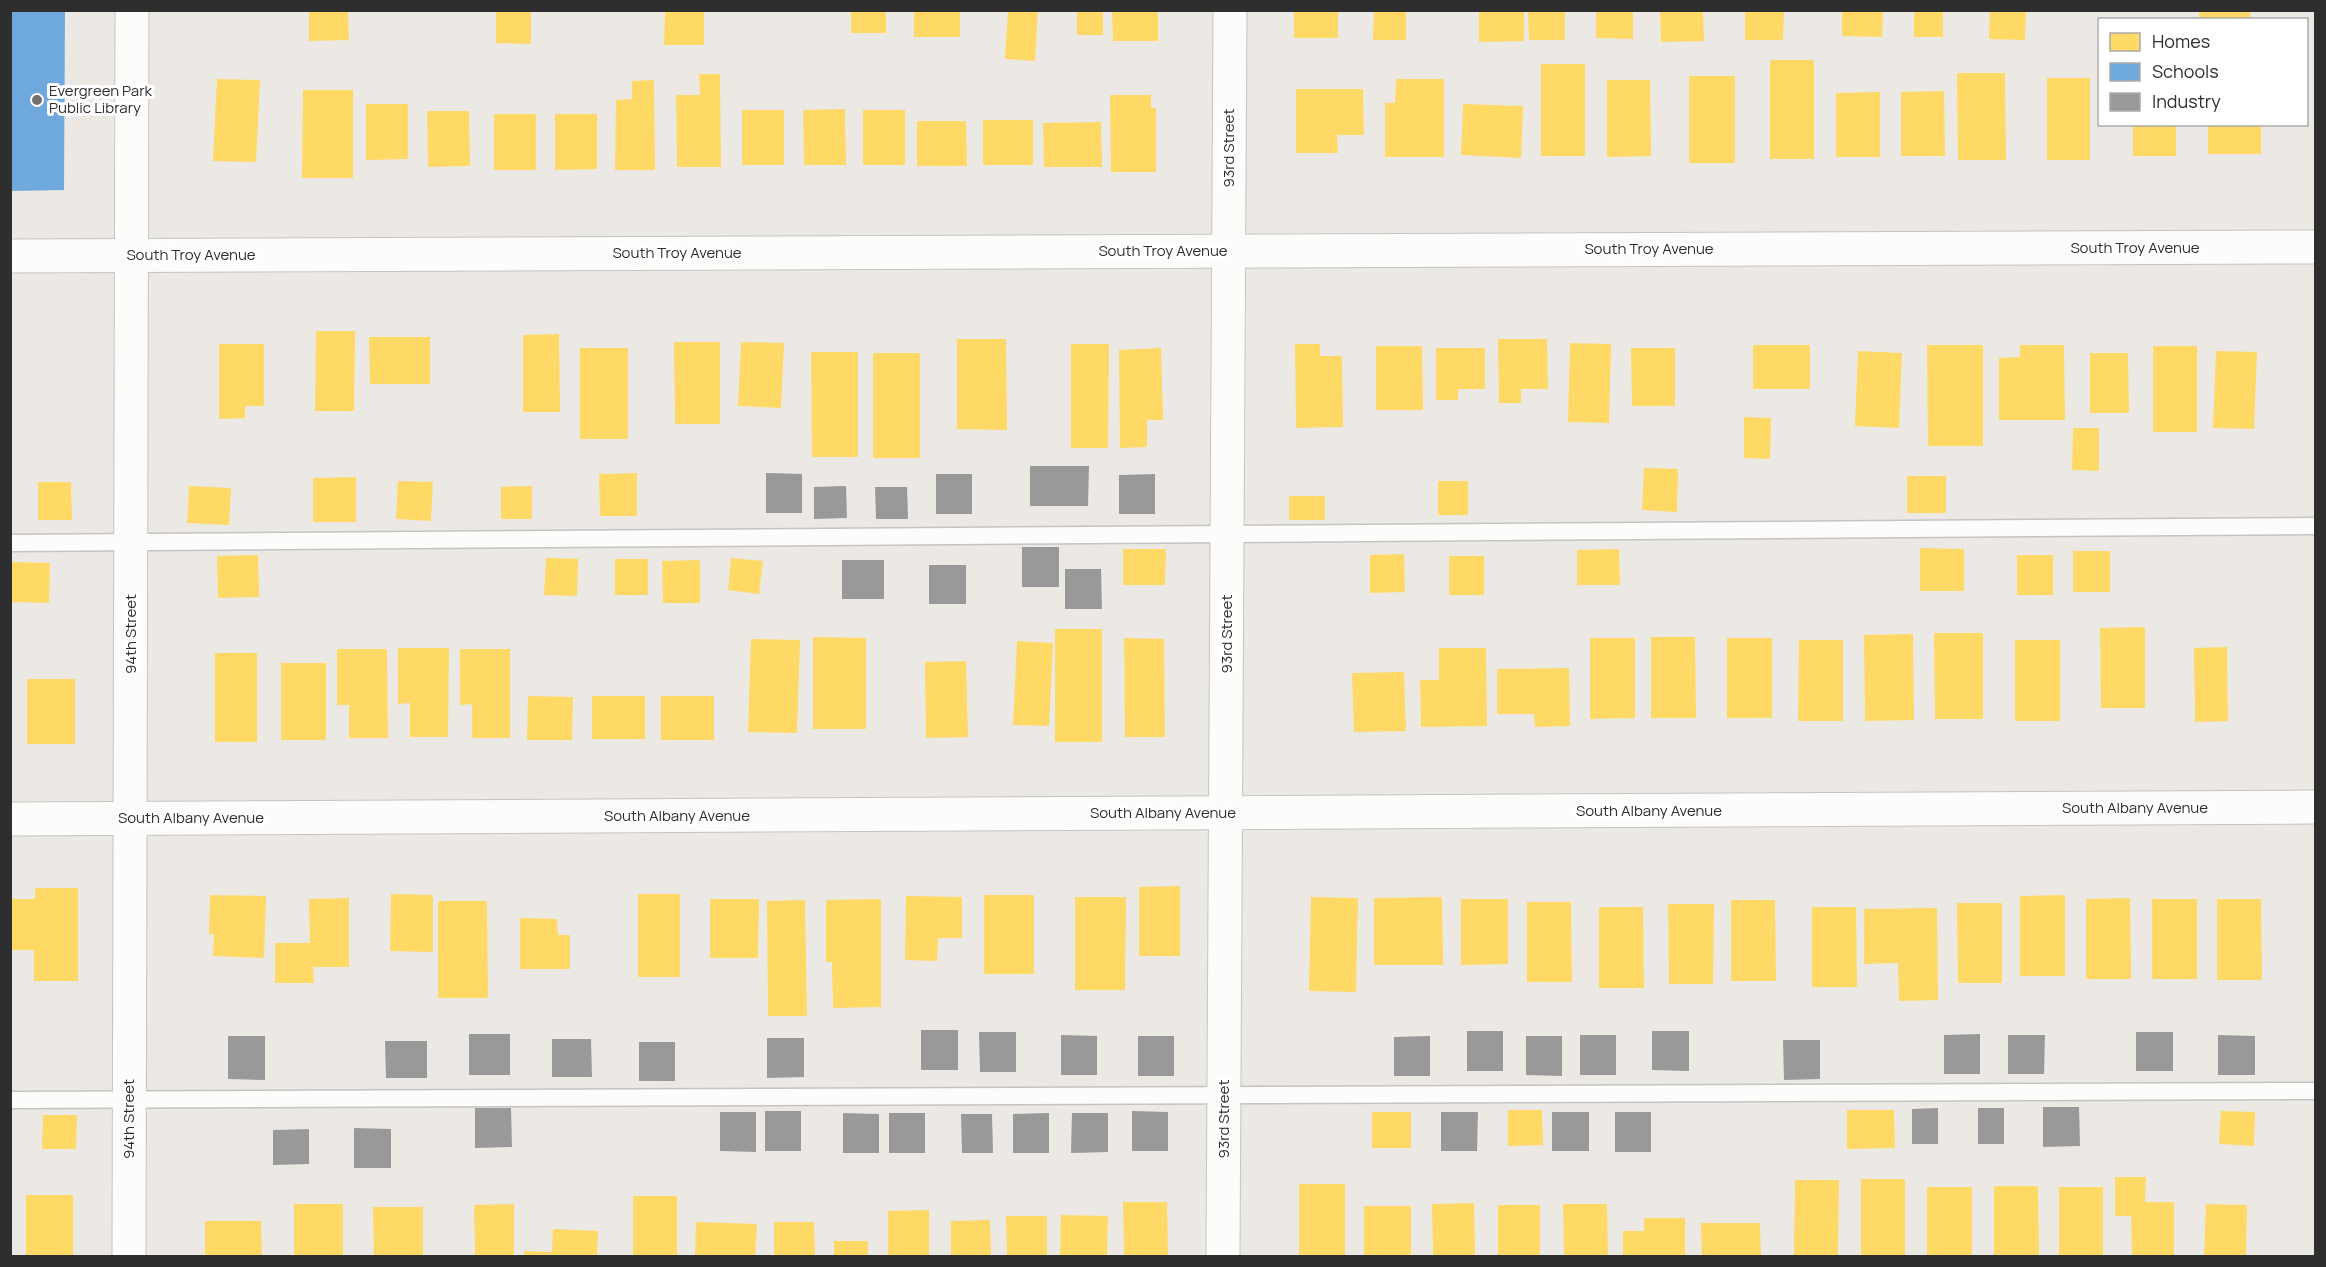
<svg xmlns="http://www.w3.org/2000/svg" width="2326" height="1267" viewBox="0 0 2326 1267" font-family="Manrope,sans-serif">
  <rect width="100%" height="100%" fill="#ece8e4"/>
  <g fill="#ffd966">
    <polygon points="309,10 348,10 349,40 309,41"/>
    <polygon points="496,10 531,10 531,44 496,43"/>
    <polygon points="665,10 704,10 704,45 664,45"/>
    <rect x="851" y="10" width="35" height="23"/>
    <rect x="914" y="10" width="46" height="27"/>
    <polygon points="1008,10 1038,10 1035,61 1005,59"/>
    <rect x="1077" y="10" width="26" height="25"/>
    <polygon points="1112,10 1158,10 1158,41 1113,41"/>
    <rect x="1294" y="10" width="44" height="28"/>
    <polygon points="1374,10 1406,10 1406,40 1373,40"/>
    <polygon points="1479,10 1524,10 1524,41 1479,42"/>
    <polygon points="1528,10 1565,10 1565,40 1529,40"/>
    <polygon points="1596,10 1633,10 1633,39 1596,38"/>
    <polygon points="1660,10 1703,10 1704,41 1661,42"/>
    <polygon points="1745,10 1784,10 1783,40 1745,40"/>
    <polygon points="1842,10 1883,10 1882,37 1842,36"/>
    <rect x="1914" y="10" width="29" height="27"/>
    <polygon points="1990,10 2026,10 2025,40 1989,39"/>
    <rect x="2199" y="10" width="51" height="10"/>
    <rect x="1770" y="60" width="44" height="99"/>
    <rect x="1541" y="64" width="44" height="92"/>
    <polygon points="1957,73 2005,73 2006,160 1958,160"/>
    <polygon points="699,74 720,74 721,167 677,167 676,95 700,95"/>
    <rect x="1689" y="76" width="46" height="87"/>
    <rect x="2047" y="78" width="43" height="82"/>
    <polygon points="217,79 260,80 256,162 213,161"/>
    <polygon points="1396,79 1444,79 1444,157 1385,157 1385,103 1395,103"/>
    <polygon points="654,80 655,170 615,170 616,100 632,99 632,81"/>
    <polygon points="1607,80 1650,80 1651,156 1607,157"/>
    <polygon points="1296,89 1363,89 1364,135 1337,135 1338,153 1296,153"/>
    <polygon points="303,90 353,90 353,178 302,178"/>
    <polygon points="1944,91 1945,156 1901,156 1901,92"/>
    <polygon points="1880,92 1880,157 1836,157 1836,93"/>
    <polygon points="1110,95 1151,95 1151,108 1156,108 1156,172 1111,172"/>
    <polygon points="366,104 408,104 408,159 366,160"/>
    <polygon points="1463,104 1523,106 1521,158 1461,155"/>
    <polygon points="845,109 846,165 804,165 803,110"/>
    <rect x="742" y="110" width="42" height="55"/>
    <rect x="863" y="110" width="42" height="55"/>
    <polygon points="427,111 469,111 470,166 428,167"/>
    <rect x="494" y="114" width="42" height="56"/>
    <polygon points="555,114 597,114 597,169 555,170"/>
    <rect x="983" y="120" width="50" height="45"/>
    <polygon points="917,121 966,121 967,166 917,166"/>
    <polygon points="1101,122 1102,167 1044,167 1043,123"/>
    <rect x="2133" y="124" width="43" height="32"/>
    <rect x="2208" y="124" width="53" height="30"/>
    <polygon points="316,331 355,331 354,411 315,411"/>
    <polygon points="559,334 560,412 523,412 523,335"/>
    <polygon points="369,337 430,337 430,384 370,384"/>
    <polygon points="957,339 1006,339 1007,430 957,429"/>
    <polygon points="1498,339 1547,339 1548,389 1521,389 1521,403 1499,403"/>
    <polygon points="674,342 720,342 720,424 675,424"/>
    <polygon points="741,342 784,343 781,408 738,406"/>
    <polygon points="1570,343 1611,344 1609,423 1568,422"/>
    <polygon points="219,344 264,344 264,406 245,406 245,418 219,419"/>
    <polygon points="1071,344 1109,344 1108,448 1071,448"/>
    <polygon points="1295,344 1320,344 1320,356 1342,356 1343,427 1296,428"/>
    <rect x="1753" y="345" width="57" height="44"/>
    <polygon points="1927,345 1983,345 1983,446 1928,446"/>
    <polygon points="2020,345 2064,345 2065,420 1999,420 1999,358 2020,357"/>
    <polygon points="1376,346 1422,346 1423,410 1376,410"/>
    <rect x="2153" y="346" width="44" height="86"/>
    <rect x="580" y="348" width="48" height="91"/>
    <polygon points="1161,348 1163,420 1147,420 1147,447 1120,448 1119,350"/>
    <polygon points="1436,348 1485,348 1485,389 1458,389 1458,400 1436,400"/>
    <polygon points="1631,348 1675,348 1675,406 1632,406"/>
    <polygon points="1858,351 1902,353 1899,428 1855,426"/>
    <polygon points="2216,351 2257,352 2254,429 2213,428"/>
    <polygon points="811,352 858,352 858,457 812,457"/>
    <rect x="873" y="353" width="47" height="105"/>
    <polygon points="2090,353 2128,353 2129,413 2090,413"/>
    <polygon points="1744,417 1771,418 1770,459 1744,458"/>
    <polygon points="2073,428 2099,428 2099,471 2072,470"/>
    <polygon points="1644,468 1678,469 1677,512 1642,510"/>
    <polygon points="637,473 637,516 600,516 599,474"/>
    <rect x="1907" y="476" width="39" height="37"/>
    <polygon points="356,477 356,522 313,522 313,478"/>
    <polygon points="398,481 433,482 431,521 396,519"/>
    <rect x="1438" y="481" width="30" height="34"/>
    <polygon points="38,482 71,482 72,520 38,520"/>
    <polygon points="189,486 231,488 229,525 187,523"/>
    <polygon points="532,486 532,519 501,519 501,487"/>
    <rect x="1289" y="496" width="36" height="24"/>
    <polygon points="1920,548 1964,549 1964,591 1920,591"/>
    <polygon points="1123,549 1166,549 1165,585 1123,585"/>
    <polygon points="1619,549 1620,585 1577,585 1577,550"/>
    <rect x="2073" y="551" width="37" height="41"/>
    <polygon points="1404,554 1405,592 1370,593 1370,555"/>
    <polygon points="258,555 259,597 218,598 217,556"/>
    <rect x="2017" y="555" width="36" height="40"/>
    <rect x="1449" y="556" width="35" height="39"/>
    <polygon points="546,558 578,559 577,596 544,595"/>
    <polygon points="731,558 763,561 759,594 728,590"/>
    <rect x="615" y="559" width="33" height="36"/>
    <polygon points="700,560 700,603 663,603 662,561"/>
    <polygon points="12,562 50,563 49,603 12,602"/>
    <polygon points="2145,627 2145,708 2101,708 2100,628"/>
    <rect x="1055" y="629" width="47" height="113"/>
    <polygon points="1934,633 1983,633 1983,719 1935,719"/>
    <polygon points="1913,634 1914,720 1865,721 1864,635"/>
    <polygon points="813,637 866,638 866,729 813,729"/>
    <polygon points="1651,637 1695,637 1696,718 1651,718"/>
    <polygon points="1124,638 1164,639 1165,737 1125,737"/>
    <polygon points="1590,638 1635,638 1635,718 1590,719"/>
    <rect x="1727" y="638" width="45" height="80"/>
    <polygon points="751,639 800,640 797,733 748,732"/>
    <polygon points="1799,640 1843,640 1843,721 1798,721"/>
    <rect x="2015" y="640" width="45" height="81"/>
    <polygon points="1017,641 1053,643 1049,726 1013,725"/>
    <polygon points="2227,647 2228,721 2195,722 2194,648"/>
    <polygon points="398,648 449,648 448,737 410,737 410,703 398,704"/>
    <polygon points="1439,648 1486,648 1487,726 1421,727 1420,680 1439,680"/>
    <polygon points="337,649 387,649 388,738 349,738 349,705 337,705"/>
    <polygon points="460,649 510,649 510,738 472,738 472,704 460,705"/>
    <rect x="215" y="653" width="42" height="89"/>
    <polygon points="966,661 968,737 926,738 925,662"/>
    <rect x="281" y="663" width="45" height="77"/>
    <polygon points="1569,668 1570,726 1535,727 1534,714 1497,714 1497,669"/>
    <polygon points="1404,672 1406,731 1354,732 1352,673"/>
    <rect x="27" y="679" width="48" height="65"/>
    <polygon points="528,696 573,697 572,740 527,740"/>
    <rect x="592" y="696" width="53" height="43"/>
    <rect x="661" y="696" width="53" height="44"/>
    <polygon points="1180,886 1180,956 1139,956 1139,887"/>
    <polygon points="35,888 78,888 78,981 34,981 34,950 10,950 10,899 35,899"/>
    <polygon points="391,894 433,895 433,952 390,951"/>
    <rect x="638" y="894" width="42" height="83"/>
    <polygon points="210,895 266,896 264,958 213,956 214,934 209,934"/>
    <rect x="984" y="895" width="50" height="79"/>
    <polygon points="2065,895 2065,976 2020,976 2020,896"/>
    <polygon points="906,896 962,897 962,938 938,938 937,961 905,960"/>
    <polygon points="1075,897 1126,897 1125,990 1075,990"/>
    <polygon points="1311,897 1358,898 1356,992 1309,991"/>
    <polygon points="1442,897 1443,965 1374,965 1374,898"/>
    <polygon points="349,898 349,967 313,967 314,983 275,983 275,943 310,943 309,899"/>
    <polygon points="2130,898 2131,979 2086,979 2086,899"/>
    <polygon points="710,899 759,899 758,958 710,958"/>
    <polygon points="881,899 881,1007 833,1008 832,962 826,962 826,900"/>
    <polygon points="1461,899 1508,899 1508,964 1461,965"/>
    <rect x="2152" y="899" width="45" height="80"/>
    <polygon points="2217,899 2261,899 2262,980 2217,980"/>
    <polygon points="805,900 807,1016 768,1016 767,901"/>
    <polygon points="1731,900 1775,900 1776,981 1731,981"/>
    <polygon points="438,901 487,901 488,998 438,998"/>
    <polygon points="1527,902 1571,902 1572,982 1527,982"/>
    <polygon points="1957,903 2002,903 2002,983 1958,983"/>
    <polygon points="1668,904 1714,904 1713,984 1669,984"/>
    <polygon points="1599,907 1643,907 1644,988 1599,988"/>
    <polygon points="1812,907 1856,907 1857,987 1812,987"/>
    <polygon points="1937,908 1938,1000 1899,1001 1898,963 1864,964 1864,909"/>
    <polygon points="520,918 557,919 558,935 570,935 570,969 520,969"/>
    <polygon points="1508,1110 1542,1110 1543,1145 1508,1146"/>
    <polygon points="1847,1110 1894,1110 1895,1148 1847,1149"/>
    <polygon points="2221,1111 2255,1112 2254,1146 2219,1144"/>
    <rect x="1372" y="1112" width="39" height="36"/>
    <polygon points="43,1115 77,1115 76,1149 42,1149"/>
    <polygon points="2115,1177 2146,1177 2145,1202 2174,1202 2174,1256 2132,1256 2131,1216 2115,1216"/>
    <rect x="1861" y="1179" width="44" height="77"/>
    <polygon points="1795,1180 1839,1180 1838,1256 1794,1256"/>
    <rect x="1299" y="1184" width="46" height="72"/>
    <polygon points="1994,1186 2038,1186 2039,1256 1994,1256"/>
    <rect x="1927" y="1187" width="45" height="69"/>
    <rect x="2059" y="1187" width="44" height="69"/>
    <rect x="26" y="1195" width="47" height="61"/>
    <rect x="633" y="1196" width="44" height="60"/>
    <polygon points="1123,1202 1167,1202 1168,1256 1124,1256"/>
    <polygon points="1474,1203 1475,1256 1433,1256 1432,1204"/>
    <rect x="294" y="1204" width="49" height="52"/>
    <polygon points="514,1204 514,1256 475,1256 474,1205"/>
    <polygon points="1563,1204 1607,1204 1608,1256 1564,1256"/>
    <polygon points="2206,1204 2247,1205 2246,1256 2204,1256"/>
    <rect x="1498" y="1205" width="42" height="51"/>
    <rect x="1364" y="1206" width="47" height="50"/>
    <polygon points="373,1207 423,1207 423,1256 374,1256"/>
    <polygon points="929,1210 929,1256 888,1256 888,1211"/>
    <polygon points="1061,1215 1108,1216 1107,1256 1060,1256"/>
    <polygon points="1006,1216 1047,1216 1047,1256 1007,1256"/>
    <polygon points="1644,1218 1685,1218 1685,1256 1623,1256 1623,1231 1644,1231"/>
    <polygon points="990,1220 991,1256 951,1256 951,1221"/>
    <polygon points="205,1221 261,1221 262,1256 205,1256"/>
    <polygon points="696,1222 757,1224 755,1256 695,1256"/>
    <polygon points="774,1222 814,1222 815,1256 774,1256"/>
    <polygon points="1701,1223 1760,1223 1761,1256 1702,1256"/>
    <polygon points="553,1229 598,1231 597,1256 524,1256 524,1251 552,1252"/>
    <rect x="834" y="1241" width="34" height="15"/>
  </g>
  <polygon fill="#6fa8dc" points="10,10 65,10 64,190 10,191"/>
  <g fill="#999">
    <polygon points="1030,466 1089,466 1088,506 1030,506"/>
    <polygon points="766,473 802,474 802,513 766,513"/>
    <rect x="936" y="474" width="36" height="40"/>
    <polygon points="1155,474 1155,514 1119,514 1119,475"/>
    <polygon points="846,486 847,518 814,519 814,487"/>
    <polygon points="875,487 907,487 908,519 876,519"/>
    <rect x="1022" y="547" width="37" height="40"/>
    <rect x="842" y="560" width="42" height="39"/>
    <rect x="929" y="565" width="37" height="39"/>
    <polygon points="1065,569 1101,569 1102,609 1065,609"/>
    <rect x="921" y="1030" width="37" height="40"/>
    <rect x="1467" y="1031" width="36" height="40"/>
    <polygon points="1652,1031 1689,1031 1689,1071 1652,1070"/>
    <polygon points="979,1032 1016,1032 1016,1072 980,1072"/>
    <rect x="2136" y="1032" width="37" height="39"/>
    <rect x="469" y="1034" width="41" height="41"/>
    <polygon points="1980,1034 1980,1074 1944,1074 1944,1035"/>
    <polygon points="1061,1035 1097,1036 1097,1075 1061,1075"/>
    <rect x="1580" y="1035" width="36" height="40"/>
    <polygon points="2008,1035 2045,1035 2044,1074 2008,1074"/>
    <polygon points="2218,1035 2255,1036 2255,1075 2218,1075"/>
    <polygon points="228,1036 265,1036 265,1080 228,1079"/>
    <rect x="1138" y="1036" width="36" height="40"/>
    <polygon points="1430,1036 1430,1076 1394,1076 1394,1037"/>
    <polygon points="1526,1036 1562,1036 1562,1076 1526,1075"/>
    <polygon points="767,1038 804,1038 804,1077 767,1078"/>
    <polygon points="552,1039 591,1039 592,1077 552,1077"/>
    <polygon points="1783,1040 1820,1040 1820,1079 1784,1080"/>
    <polygon points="385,1041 427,1041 427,1078 386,1078"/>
    <rect x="639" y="1042" width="36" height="39"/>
    <polygon points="2043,1107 2079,1107 2080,1146 2043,1147"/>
    <polygon points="475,1108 511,1108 512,1147 475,1148"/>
    <polygon points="1938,1108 1938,1144 1912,1144 1912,1109"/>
    <rect x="1978" y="1108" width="26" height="36"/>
    <rect x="765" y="1111" width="36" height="40"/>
    <polygon points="1132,1111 1168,1112 1168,1151 1132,1151"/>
    <polygon points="720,1112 756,1112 756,1152 720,1151"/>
    <polygon points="1441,1112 1478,1112 1477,1151 1441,1151"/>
    <rect x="1552" y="1112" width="37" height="39"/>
    <rect x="1615" y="1112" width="36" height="40"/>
    <polygon points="843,1113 879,1114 879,1153 843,1153"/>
    <rect x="889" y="1113" width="36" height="40"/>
    <polygon points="1049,1113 1049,1153 1013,1153 1013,1114"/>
    <polygon points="1072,1113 1108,1113 1108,1152 1071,1153"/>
    <polygon points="961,1114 992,1114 993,1153 962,1153"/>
    <polygon points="354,1128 391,1129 391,1168 354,1168"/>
    <polygon points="309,1129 309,1164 273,1165 273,1130"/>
  </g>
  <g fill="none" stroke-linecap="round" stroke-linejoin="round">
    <defs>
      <g id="service">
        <polyline points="10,543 2316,526"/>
        <polyline points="10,1100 2316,1091"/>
      </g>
      <g id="minor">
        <polyline points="10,256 2316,247"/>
        <polyline points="10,819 2316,807"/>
        <polyline points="129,1256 132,10"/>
        <polyline points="1223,1256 1230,10"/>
      </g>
    </defs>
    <use href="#service" stroke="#c5c4c5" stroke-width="19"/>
    <use href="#minor" stroke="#c5c4c5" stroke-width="35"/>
    <use href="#service" stroke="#fcfcfb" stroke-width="16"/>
    <use href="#minor" stroke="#fcfcfb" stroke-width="33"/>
  </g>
  <circle fill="#706f6e" stroke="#fff" stroke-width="2" cx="37" cy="100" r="6"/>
  <g text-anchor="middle" stroke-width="6" stroke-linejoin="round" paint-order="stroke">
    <g font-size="15" fill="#2e2e2e" stroke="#fff" text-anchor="start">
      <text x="49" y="96">Evergreen Park<tspan x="49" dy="17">Public Library</tspan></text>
    </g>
    <g font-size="15" fill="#2e2e2e" stroke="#fff">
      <text transform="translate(1229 148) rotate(-90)" y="5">93rd Street</text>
      <text x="2135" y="253">South Troy Avenue</text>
      <text x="1649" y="254">South Troy Avenue</text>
      <text x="1163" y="256">South Troy Avenue</text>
      <text x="677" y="258">South Troy Avenue</text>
      <text x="191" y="260">South Troy Avenue</text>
      <text transform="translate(131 634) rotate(-90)" y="5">94th Street</text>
      <text transform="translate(1227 634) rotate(-90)" y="5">93rd Street</text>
      <text x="2135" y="813">South Albany Avenue</text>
      <text x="1649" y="816">South Albany Avenue</text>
      <text x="1163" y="818">South Albany Avenue</text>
      <text x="677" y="821">South Albany Avenue</text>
      <text x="191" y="823">South Albany Avenue</text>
      <text transform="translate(129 1119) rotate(-90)" y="5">94th Street</text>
      <text transform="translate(1224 1119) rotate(-90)" y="5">93rd Street</text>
    </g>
  </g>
  <rect width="2326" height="1267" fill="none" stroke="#2e2e2e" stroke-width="24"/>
  <rect x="2098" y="18" width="210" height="108" fill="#ffffff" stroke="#ababab" stroke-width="1.5"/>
  <rect x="2110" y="33" width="30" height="18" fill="#ffd966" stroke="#ababab" stroke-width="1.5"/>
  <text x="2152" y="48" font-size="18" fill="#2e2e2e">Homes</text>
  <rect x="2110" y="63" width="30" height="18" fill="#6fa8dc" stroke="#ababab" stroke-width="1.5"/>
  <text x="2152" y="78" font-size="18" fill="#2e2e2e">Schools</text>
  <rect x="2110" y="93" width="30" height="18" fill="#999999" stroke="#ababab" stroke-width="1.5"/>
  <text x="2152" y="108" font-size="18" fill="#2e2e2e">Industry</text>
</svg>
